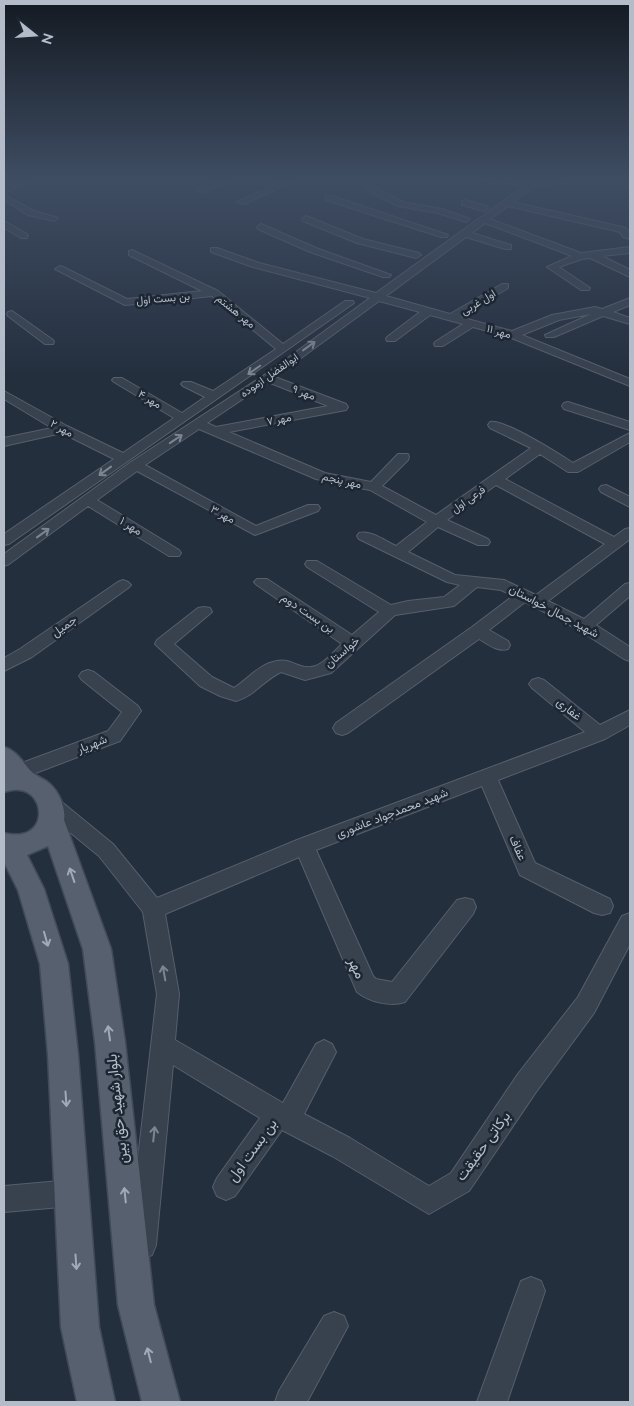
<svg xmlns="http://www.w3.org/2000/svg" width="634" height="1406" viewBox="0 0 634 1406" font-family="Raleway,Vazirmatn,sans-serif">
  <rect width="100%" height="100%" fill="#242f3e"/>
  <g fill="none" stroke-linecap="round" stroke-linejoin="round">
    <defs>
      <g id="minor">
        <polygon points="26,179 36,179 4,193 4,188"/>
        <polygon points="222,179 232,179 203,192 196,190"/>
        <polygon points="288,179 298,179 244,204 237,202"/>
        <path d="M479,179L527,182L575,179L574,181L534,187L513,202L626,228L630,233V239L623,237L620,232L508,206L490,219L581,253L630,247V253L602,256L630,270V277L590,258L582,259L559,267L590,288L589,290H581L547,267L572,256L485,223L472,233L511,245V249H505L466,237L386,296L450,314L502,284H508V288L460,317L512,331L552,315L595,307L602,309L630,298V305L613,312L630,318V324L603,316L554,337H546L545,335L591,314L559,320L522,335L630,379V386L509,337L473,327L443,346H435L434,344L435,342L463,324L430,315L395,341H387L386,339L387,337L420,312L379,301L275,377L346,404L348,407L346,410L229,432L325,473L371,482L398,454H408L409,457L408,460L382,486L436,515L531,448L490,428L488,425L490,422C504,419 559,454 573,463L630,433V442L578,472H568L540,454L505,479L614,537L625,529L630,528V539L548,601L584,619L625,584L630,583V596L596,625L630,647V661L624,659L579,630L525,602L489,630L508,641L510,645L508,649C497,652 488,644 479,639L348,733L342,735L336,733L333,728L336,723L472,627L513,596L501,590L477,587L454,606L395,615L331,673L305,680L281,672C264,680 254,696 236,701L220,696L200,686L155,644L157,640L198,608L204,607L210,608L212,612L174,644L212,677L234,688C248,679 259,664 277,661C289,658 297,667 307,667C321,669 333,652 342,644L257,585L254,582L257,579H267L352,635L379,612L307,567L305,564L307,561H317L391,605L408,601L444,597L460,585L447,582L359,539L357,536L359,533C371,530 385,541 396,546L427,522L370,490L316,479L199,429L145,465L256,526L308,505H318L320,508L318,511L255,535L137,471L97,500L179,550L181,553L179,556H169L88,506L9,564L4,566V554L131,462L263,376L370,298L253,267L211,252V248H217L259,263L376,293L524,186L495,183ZM268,382L328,406L216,427L207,423ZM496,485L605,544L536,595L504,580L455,575L408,552L438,527L478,545H488L490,542L488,539L447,520Z"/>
        <polygon points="365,185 371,185 403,202 442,209 470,219 466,222 438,213 398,206 365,189"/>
        <polygon points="4,195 34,211 58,218 54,221 28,215 4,200"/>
        <polygon points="326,196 332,196 448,235 447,237 441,237 326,200"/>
        <polygon points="465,200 487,206 488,208 484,211 462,205 462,201"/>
        <polygon points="306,216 363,239 419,253 421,255 416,258 357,243 303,221 302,219"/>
        <polygon points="4,221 27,234 28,236 27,238 21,238 4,228"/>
        <polygon points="261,224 316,248 391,275 389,277 383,277 310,252 258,229 257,227"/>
        <polygon points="132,250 218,291 283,344 345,301 353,301 354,303 9,544 4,545 4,534 114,459 62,433 4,446 4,438 52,428 4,399 4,391 67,426 123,453 174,418 114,382 112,380 114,378 122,378 182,413 205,397 183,386 181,384 183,382 191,382 213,391 276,349 212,296 125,305 55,269 60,266 63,267 127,299 202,291 129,255 129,251"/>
        <polygon points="12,311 53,340 54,342 53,344 45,344 8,316 7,314 8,312"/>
        <polygon points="568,402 630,422 630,430 564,409 562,406 564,403"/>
        <polygon points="606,485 630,497 630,507 601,492 599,489 601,486"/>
        <polygon points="123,580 128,582 131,585 128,588 32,657 4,671 4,658 20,649 118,582"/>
        <polygon points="88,670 94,672 138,706 141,711 120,741 25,777 18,779 11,777 9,772 11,767 108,731 122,712 82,680 79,676 82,672"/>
        <path d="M538,678L544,680L600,725L630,710V725L605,739L498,780L535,863L610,899L613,906L610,913L602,915L594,913L520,875L482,786L316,850L373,976L376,979L392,982L457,900L465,898L473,900L476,907L473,914L405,1002C391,1007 369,1002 357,992L299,857L165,914L179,994L175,1040L283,1103L316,1044L324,1040L332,1044L336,1052L304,1114L350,1138L429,1186L451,1173L518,1074L578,997L622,916L630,913V944L594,1013L536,1092L469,1191L429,1214L332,1156L282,1130L235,1196L226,1200L217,1196L213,1187L217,1178L260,1118L173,1065L156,1245L152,1255L142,1259L132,1255L128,1245L157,994L143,912L99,856L44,811L41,805L44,799L51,797L58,799L113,844L157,898L297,840L585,732L532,688L529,684L532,680Z"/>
        <polygon points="72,1180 81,1184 85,1193 81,1202 72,1206 4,1212 4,1186"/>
        <polygon points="531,1277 541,1281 545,1291 507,1402 477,1402 521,1281"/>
        <polygon points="334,1312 344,1316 348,1326 307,1402 275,1402 279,1391 324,1316"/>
      </g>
      <path id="major" d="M4,747C18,751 23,764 33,773C38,777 45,779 50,784C59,792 66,808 64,820L111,949L125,1042L154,1305L180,1402H142L118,1305L95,1042L83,949L48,846L27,855L44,889L68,964L78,1055L99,1327L115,1402H77L61,1327L48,1055L40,964L18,890L4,862V833C49,844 47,792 19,790C14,789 9,791 4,792Z"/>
    </defs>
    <use href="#minor" stroke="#565f6c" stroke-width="2"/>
    <use href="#major" stroke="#414a57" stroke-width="3"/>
    <use href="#minor" fill="#38414e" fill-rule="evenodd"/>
    <use href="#major" fill="#56606e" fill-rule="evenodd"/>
  </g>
  <defs><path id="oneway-shaft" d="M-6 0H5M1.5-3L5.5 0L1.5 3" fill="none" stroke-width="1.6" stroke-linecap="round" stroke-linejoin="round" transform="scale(1.25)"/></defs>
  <g stroke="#7c8592">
    <use href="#oneway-shaft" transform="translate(309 346) rotate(-36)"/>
    <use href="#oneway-shaft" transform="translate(254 370) rotate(145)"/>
    <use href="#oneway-shaft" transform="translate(176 439) rotate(-34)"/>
    <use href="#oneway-shaft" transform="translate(105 471) rotate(144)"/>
    <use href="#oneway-shaft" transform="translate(43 533) rotate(-36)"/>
    <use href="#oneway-shaft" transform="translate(164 973) rotate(-100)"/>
    <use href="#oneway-shaft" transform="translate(154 1134) rotate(-84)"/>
  </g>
  <g stroke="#a1aab7">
    <use href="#oneway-shaft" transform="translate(72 875) rotate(-109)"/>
    <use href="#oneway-shaft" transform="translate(46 939) rotate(74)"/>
    <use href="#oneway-shaft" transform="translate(109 1033) rotate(-98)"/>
    <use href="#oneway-shaft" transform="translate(66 1099) rotate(86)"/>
    <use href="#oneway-shaft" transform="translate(125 1195) rotate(-96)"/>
    <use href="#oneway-shaft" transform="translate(76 1262) rotate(86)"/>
    <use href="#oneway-shaft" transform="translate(149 1355) rotate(-104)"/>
  </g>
  <linearGradient id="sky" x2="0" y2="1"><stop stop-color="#141a22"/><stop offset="0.48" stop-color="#3f4d63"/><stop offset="1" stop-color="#3f4d63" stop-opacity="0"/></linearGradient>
  <rect width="634" height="375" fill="url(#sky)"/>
  <g text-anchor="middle" stroke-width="5" stroke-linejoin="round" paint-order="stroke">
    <g font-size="11" fill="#b4bcc9" stroke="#1d2633">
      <text transform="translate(163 298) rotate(-5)" y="4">بن بست اول</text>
      <text transform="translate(478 302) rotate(-31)" y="4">اول غربی</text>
      <text transform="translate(236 311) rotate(39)" y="4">مهر هشتم</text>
      <text transform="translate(499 331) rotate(16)" y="4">مهر ۱۱</text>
      <text transform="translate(269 375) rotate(-35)" y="4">ابوالفضل ازموده</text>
      <text transform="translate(304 392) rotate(21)" y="4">مهر ۹</text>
      <text transform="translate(150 399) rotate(31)" y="4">مهر ۴</text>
      <text transform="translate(279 419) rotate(-11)" y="4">مهر ۷</text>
      <text transform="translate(62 428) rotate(28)" y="4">مهر ۲</text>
      <text transform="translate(342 480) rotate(13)" y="4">مهر پنجم</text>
      <text transform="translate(468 499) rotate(-35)" y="4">فرعی اول</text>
      <text transform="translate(223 514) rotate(29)" y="4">مهر ۳</text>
    </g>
    <g font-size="12" fill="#b4bcc9" stroke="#1d2633">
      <text transform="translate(131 526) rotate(31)" y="4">مهر ۱</text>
      <text transform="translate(554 611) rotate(28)" y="4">شهید جمال خواستان</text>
      <text transform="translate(308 613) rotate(34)" y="4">بن بست دوم</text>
      <text transform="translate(64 626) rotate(-35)" y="4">جمیل</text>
      <text transform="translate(342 652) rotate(-40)" y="4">خواستان</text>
      <text transform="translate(569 709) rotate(39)" y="4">غفاری</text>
      <text transform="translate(92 744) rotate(-21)" y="4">شهریار</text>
      <text transform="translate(392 813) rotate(-21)" y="4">شهید محمدجواد عاشوری</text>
      <text transform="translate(518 848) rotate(66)" y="4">عفاف</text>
    </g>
    <g font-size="15" fill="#b4bcc9" stroke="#1d2633">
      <text transform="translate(357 968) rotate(66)" y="5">مهر</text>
      <text transform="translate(117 1109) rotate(-96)" y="5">بلوار شهید حق بین</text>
      <text transform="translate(483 1146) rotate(-54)" y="5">برکاتی حقیقت</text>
      <text transform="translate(252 1150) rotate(-54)" y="5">بن بست اول</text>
    </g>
  </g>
  <rect width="634" height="1406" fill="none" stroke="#b4bcc9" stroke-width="10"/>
  <g transform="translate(35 35) rotate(107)" stroke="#1d2633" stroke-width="4" paint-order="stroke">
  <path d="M0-4L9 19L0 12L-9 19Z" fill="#b4bcc9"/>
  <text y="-8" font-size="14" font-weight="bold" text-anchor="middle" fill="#b4bcc9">N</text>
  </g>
</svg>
